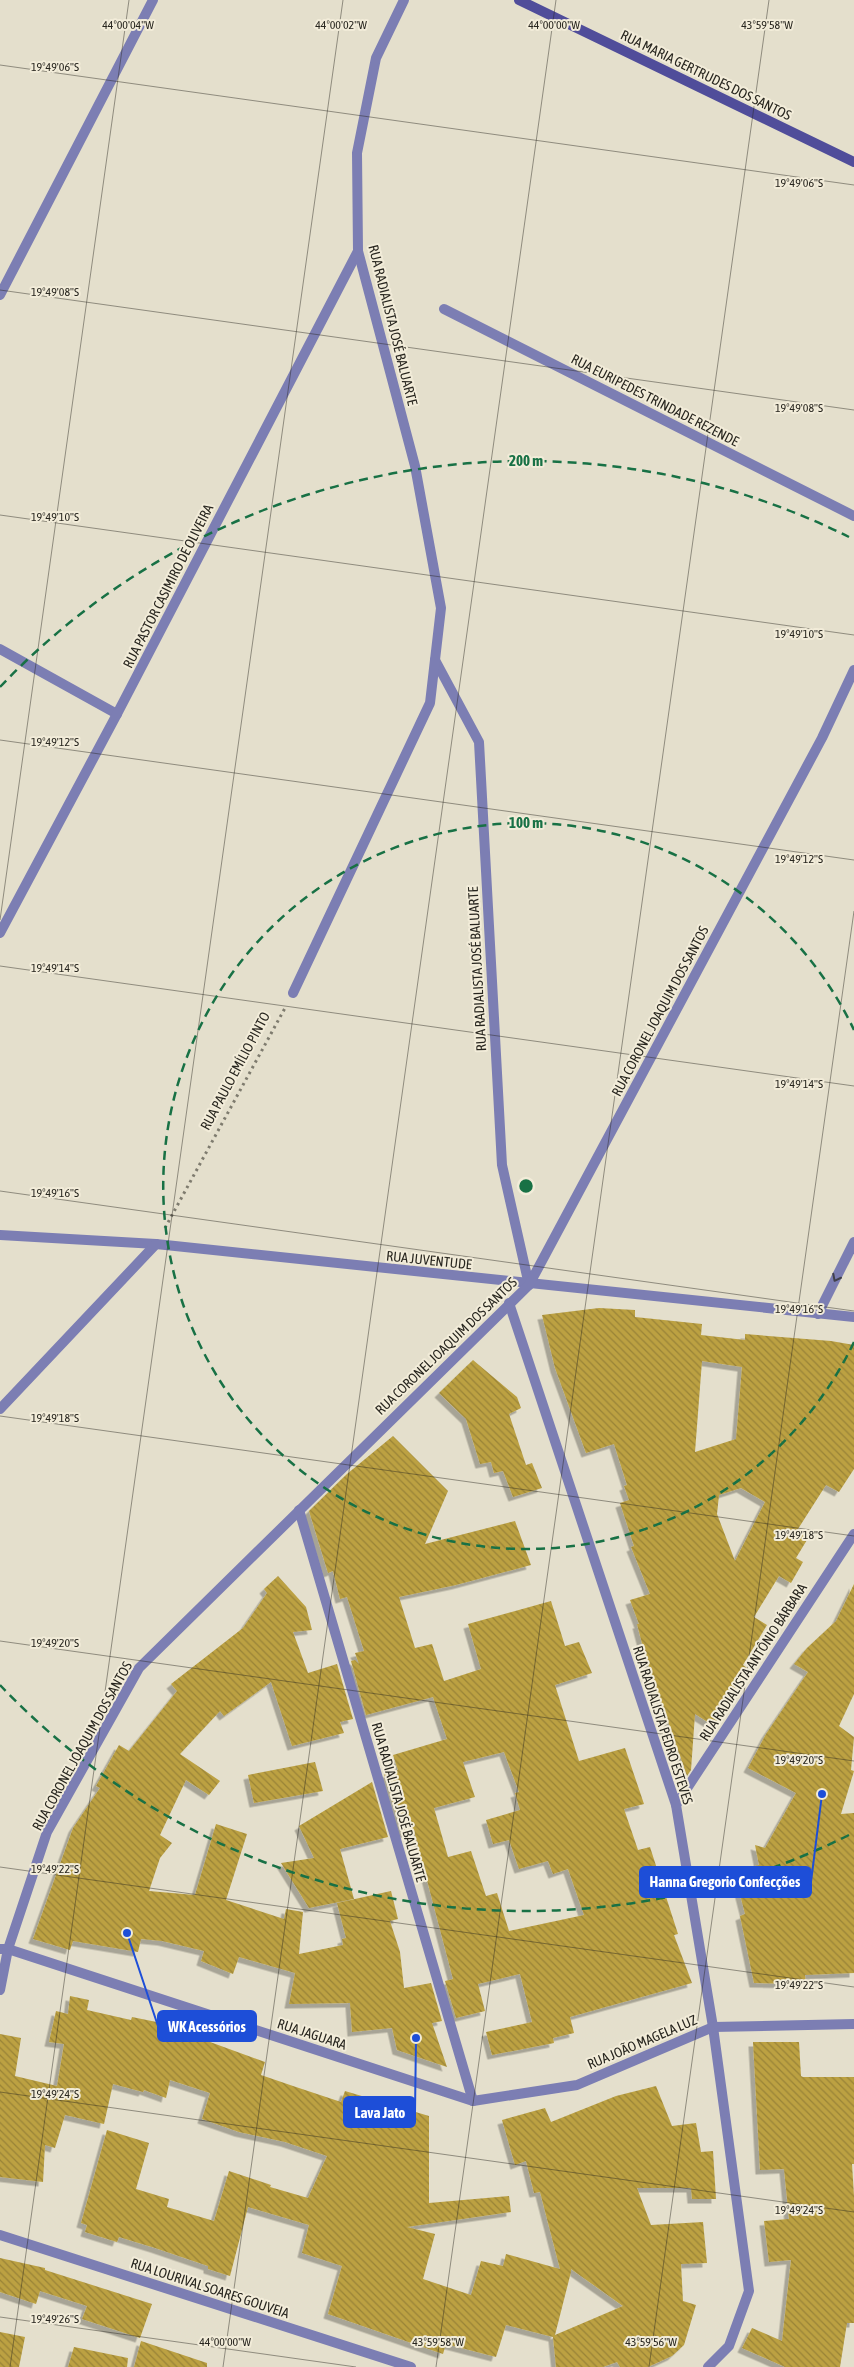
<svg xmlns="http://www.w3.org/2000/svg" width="854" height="2367" viewBox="0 0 854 2367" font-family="'Asap Condensed',sans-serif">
  <defs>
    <pattern id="building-back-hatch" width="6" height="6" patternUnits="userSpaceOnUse" patternTransform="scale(1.25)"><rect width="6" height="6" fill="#bca142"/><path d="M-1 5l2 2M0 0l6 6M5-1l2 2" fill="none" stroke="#998337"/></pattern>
    <filter id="shadow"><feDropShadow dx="-4.5" dy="4.5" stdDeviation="0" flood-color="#0004"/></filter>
  </defs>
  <rect width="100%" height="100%" fill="#e4dfcc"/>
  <g fill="url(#building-back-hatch)" fill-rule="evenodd" filter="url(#shadow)">
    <path d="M599,1308L635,1310V1317L702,1324L701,1335L745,1340V1334L831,1341L854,1345V1469L839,1492L826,1485L798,1529L810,1535L796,1558L803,1562L791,1583L779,1576L754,1617L767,1625L743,1665L747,1668L714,1726L695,1714L691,1770L687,1776L645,1655L637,1624H639L630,1600L650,1594L631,1547L634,1546L620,1503L629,1500L624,1486L627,1485L614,1444L586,1453L555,1368L542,1315ZM702,1361L742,1367L736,1439L695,1452ZM741,1488L765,1502L735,1561L717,1514L719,1495Z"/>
    <polygon points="473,1360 517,1397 521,1408 509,1414 526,1465 532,1463 542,1488 513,1497 503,1471 494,1473 491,1462 480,1464 466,1419 439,1393"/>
    <path d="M393,1436L448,1491L425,1544L515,1521L531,1565L456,1585L399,1597L415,1648L432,1644L444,1681L481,1669L468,1624L551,1601L565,1646L579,1642L592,1673L555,1685L579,1761L625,1748L644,1804L624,1809L638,1850L650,1847L678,1934L674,1935L692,1983L570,2017L574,2033L553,2038L554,2043L492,2055L486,2032L532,2022L520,1974L478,1984L485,2011L456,2018L445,1981L453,1979L414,1831L402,1834L384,1774L398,1770L393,1755L447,1739L433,1697L366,1715L351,1661L355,1660L359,1664L355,1653L364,1651L347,1597L340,1599L333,1571L328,1573L309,1511L347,1474ZM504,1752L519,1792L515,1793L520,1810L486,1820L493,1844L509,1840L519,1869L548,1861L553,1874L568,1869L584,1915L509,1931L497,1893L486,1896L471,1851L448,1857L434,1808L475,1797L463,1762Z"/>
    <polygon points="278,1576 306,1607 312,1630 293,1632 308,1673 337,1664 353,1719 340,1722 344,1733 292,1746 271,1682 224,1716 220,1711 180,1754 220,1781 209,1795 186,1780 160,1835 172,1843 160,1858 149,1891 195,1895 216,1824 247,1834 226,1900 284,1919 286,1909 303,1912 299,1954 343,1945 342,1939 346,1938 337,1903 391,1891 398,1919 390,1921 400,1952 404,1988 431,1983 442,2021 432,2023 447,2067 397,2050 392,2028 352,2032 350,2003 289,2004 295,1973 239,1957 233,1974 201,1961 204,1951 162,1941 141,1939 138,1952 73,1941 70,1950 33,1939 73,1828 100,1788 96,1786 119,1745 129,1751 177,1691 171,1684 243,1628 267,1593 264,1589"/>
    <polygon points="854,1584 854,1694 839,1726 854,1737 851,1770 854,1771 841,1814 854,1813 854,1973 805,1975 806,1984 754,1983 740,1916 745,1914 734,1871 759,1865 755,1845 765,1848 796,1793 748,1768 766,1734 808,1672 794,1664 807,1648 836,1621"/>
    <polygon points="315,1762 323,1791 254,1803 248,1775"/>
    <polygon points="372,1782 388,1837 340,1849 354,1899 309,1908 281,1863 314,1858 299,1826"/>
    <path d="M70,1996L89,2000L87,2010L131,2020L132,2017L181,2027L180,2031L265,2062L261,2075L293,2086L341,2102L345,2091L429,2116V2203L509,2196L511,2212L407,2227L435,2234L423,2279L471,2295L481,2261L503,2266L506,2254L560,2269L540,2192L534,2193L526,2161L515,2165L502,2120L545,2108L551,2122L616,2096L656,2086L672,2126L696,2123L701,2152L713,2151L716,2199H692L691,2188H637L651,2225L703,2222L707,2263L681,2264L683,2301L696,2305L684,2345L672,2356L648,2367H620L617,2362L603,2367H556L553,2337L506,2325L496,2357L446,2344L443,2354L328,2314L342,2266L302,2253L309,2225L248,2207L230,2276L208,2269V2266L155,2248L119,2237L117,2242L85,2232L87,2225L81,2223L107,2130L149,2143L136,2189L169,2199L167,2207L214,2221L229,2171L271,2185L270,2187L308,2198L327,2156L285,2142L239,2132L202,2119L210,2093L170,2080L166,2098L144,2090L143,2092L113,2084L104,2124L65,2115L55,2148L45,2145L43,2182L0,2177V2034L21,2038L15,2076L57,2086L64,2044L49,2042L56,2011L68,2014ZM571,2269L623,2306L555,2335L571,2272Z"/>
    <polygon points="753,2042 799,2042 801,2076 803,2077 854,2077 854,2164 852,2164 854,2196 854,2323 847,2323 840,2367 785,2367 742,2348 752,2328 782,2341 791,2260 769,2262 764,2221 789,2219 784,2169 760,2170"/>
    <polygon points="0,2258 45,2268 45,2270 152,2304 140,2338 82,2319 87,2306 40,2291 36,2304 0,2292"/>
    <polygon points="0,2332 25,2337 19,2367 0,2367"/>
    <polygon points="141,2341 207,2363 207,2367 134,2367"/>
    <polygon points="74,2347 128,2358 127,2367 68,2367"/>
  </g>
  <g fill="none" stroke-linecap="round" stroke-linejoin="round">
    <polyline stroke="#7e7b6e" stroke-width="3" stroke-dasharray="2.5 4" stroke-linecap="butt" points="165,1228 285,1008"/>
    <g stroke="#7c7eb3" stroke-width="10">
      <polyline points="0,295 153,0"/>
      <polyline points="444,309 854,516"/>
      <polyline points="0,649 117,714"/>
      <polyline points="435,660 479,742 502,1165 529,1285"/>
      <polyline points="0,933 117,714 358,251"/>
      <polyline points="293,993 430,703 441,608 415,466 358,251 357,153 376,58 404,0"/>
      <polyline points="0,1235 156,1244 854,1317"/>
      <polyline points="509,1303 676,1805 713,2027 749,2291 729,2346 708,2367"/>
      <polyline points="818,1314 854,1242"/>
      <polyline points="0,1409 156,1244"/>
      <polyline points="299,1510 473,2101"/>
      <polyline points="676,1805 854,1534"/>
      <polyline points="0,1949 8,1949 473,2101 577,2085 713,2027 854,2024"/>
      <polyline points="0,1990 8,1949 47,1832 139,1668 529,1285 822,738 854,670"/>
      <polyline points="0,2235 411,2367"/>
    </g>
    <polyline stroke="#504d9a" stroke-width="10" points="519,0 854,162"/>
  </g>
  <defs><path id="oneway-chevron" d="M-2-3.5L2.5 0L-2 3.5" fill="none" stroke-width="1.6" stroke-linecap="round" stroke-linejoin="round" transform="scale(1.25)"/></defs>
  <use stroke="#41404b" href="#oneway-chevron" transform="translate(836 1278) rotate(117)"/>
  <path fill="none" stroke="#28261f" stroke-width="1" stroke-opacity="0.45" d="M0,65L854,185M0,290L854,410M0,515L854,635M0,740L854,860M0,920L129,0M0,966L854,1086M0,1191L854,1311M0,1416L854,1536M0,1641L854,1761M0,1867L854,1987M0,2092L854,2212M0,2317L356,2367M10,2367L343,0M223,2367L556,0M436,2367L769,0M649,2367L854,911"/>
  <g fill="none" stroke="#187145" stroke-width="2.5" stroke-dasharray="9 6">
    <path d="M854 1342A363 363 0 1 1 854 1030"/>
    <path d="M849 1835A725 725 0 0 1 0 1685M0 687A725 725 0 0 1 849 537"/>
  </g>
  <g text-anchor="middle" stroke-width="4" stroke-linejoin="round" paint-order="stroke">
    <g font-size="14" fill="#28261f" stroke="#f2ecd9">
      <text transform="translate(706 75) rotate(26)" y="5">RUA MARIA GERTRUDES DOS SANTOS</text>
      <text transform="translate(393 325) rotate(76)" y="5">RUA RADIALISTA JOSÉ BALUARTE</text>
      <text transform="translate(655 400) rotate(27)" y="5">RUA EURIPEDES TRINDADE REZENDE</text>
      <text transform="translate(168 586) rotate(-63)" y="5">RUA PASTOR CASIMIRO DE OLIVEIRA</text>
      <text transform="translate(477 969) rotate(-93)" y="5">RUA RADIALISTA JOSÉ BALUARTE</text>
      <text transform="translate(660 1011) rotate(-62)" y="5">RUA CORONEL JOAQUIM DOS SANTOS</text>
      <text transform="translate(235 1071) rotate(-62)" y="5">RUA PAULO EMÍLIO PINTO</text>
      <text transform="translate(429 1260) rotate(6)" y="5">RUA JUVENTUDE</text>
      <text transform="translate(446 1346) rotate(-44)" y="5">RUA CORONEL JOAQUIM DOS SANTOS</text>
      <text transform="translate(753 1662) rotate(-57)" y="5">RUA RADIALISTA ANTÔNIO BÁRBARA</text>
      <text transform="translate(663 1725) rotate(72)" y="5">RUA RADIALISTA PEDRO ESTEVES</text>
      <text transform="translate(82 1746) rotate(-61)" y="5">RUA CORONEL JOAQUIM DOS SANTOS</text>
      <text transform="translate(399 1802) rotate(74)" y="5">RUA RADIALISTA JOSÉ BALUARTE</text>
      <text transform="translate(312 2034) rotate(18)" y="5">RUA JAGUARA</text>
      <text transform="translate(642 2042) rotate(-23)" y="5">RUA JOÃO MAGELA LUZ</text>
      <text transform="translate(210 2288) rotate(18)" y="5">RUA LOURIVAL SOARES GOUVEIA</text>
    </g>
  </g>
  <g font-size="12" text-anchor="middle" fill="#28261f" stroke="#f2ecd9" stroke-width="4" stroke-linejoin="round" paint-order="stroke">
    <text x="128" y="29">44°00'04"W</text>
    <text x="341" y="29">44°00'02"W</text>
    <text x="554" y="29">44°00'00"W</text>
    <text x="767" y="29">43°59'58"W</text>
    <text x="55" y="71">19°49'06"S</text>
    <text x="799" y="187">19°49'06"S</text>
    <text x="55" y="296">19°49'08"S</text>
    <text x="799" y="412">19°49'08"S</text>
    <text x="55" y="521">19°49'10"S</text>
    <text x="799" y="638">19°49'10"S</text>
    <text x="55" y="746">19°49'12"S</text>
    <text x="799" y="863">19°49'12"S</text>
    <text x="55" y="972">19°49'14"S</text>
    <text x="799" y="1088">19°49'14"S</text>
    <text x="55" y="1197">19°49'16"S</text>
    <text x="799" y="1313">19°49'16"S</text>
    <text x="55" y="1422">19°49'18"S</text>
    <text x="799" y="1539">19°49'18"S</text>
    <text x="55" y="1647">19°49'20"S</text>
    <text x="799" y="1764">19°49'20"S</text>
    <text x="55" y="1873">19°49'22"S</text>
    <text x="799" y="1989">19°49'22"S</text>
    <text x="55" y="2098">19°49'24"S</text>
    <text x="799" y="2214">19°49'24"S</text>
    <text x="55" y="2323">19°49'26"S</text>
    <text x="225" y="2346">44°00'00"W</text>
    <text x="438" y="2346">43°59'58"W</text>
    <text x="651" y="2346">43°59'56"W</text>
  </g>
  <circle cx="526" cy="1186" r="8" fill="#187145" stroke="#f2ecd9" stroke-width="2.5"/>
  <g font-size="15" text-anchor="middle" font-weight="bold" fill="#187145" stroke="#f2ecd9" stroke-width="4" stroke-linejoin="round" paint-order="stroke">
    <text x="526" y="466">200 m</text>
    <text x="526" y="828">100 m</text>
  </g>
  <path fill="none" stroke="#1d4ed8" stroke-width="2" d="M822 1794L811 1882M127 1933L158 2026M416 2038L415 2112"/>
  <g fill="#1d4ed8" stroke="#f2ecd9" stroke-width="2">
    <circle cx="822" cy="1794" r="5"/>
    <circle cx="127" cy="1933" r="5"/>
    <circle cx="416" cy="2038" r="5"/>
  </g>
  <g fill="#1d4ed8" stroke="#1d4ed8" stroke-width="2">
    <rect x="640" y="1867" width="171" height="30" rx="5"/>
    <rect x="158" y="2011" width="98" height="30" rx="5"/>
    <rect x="344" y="2097" width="71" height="30" rx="5"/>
  </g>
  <g font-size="15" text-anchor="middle" font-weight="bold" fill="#fff">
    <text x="725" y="1887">Hanna Gregorio Confecções</text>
    <text x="207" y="2032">WK Acessórios</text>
    <text x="380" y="2118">Lava Jato</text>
  </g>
</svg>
